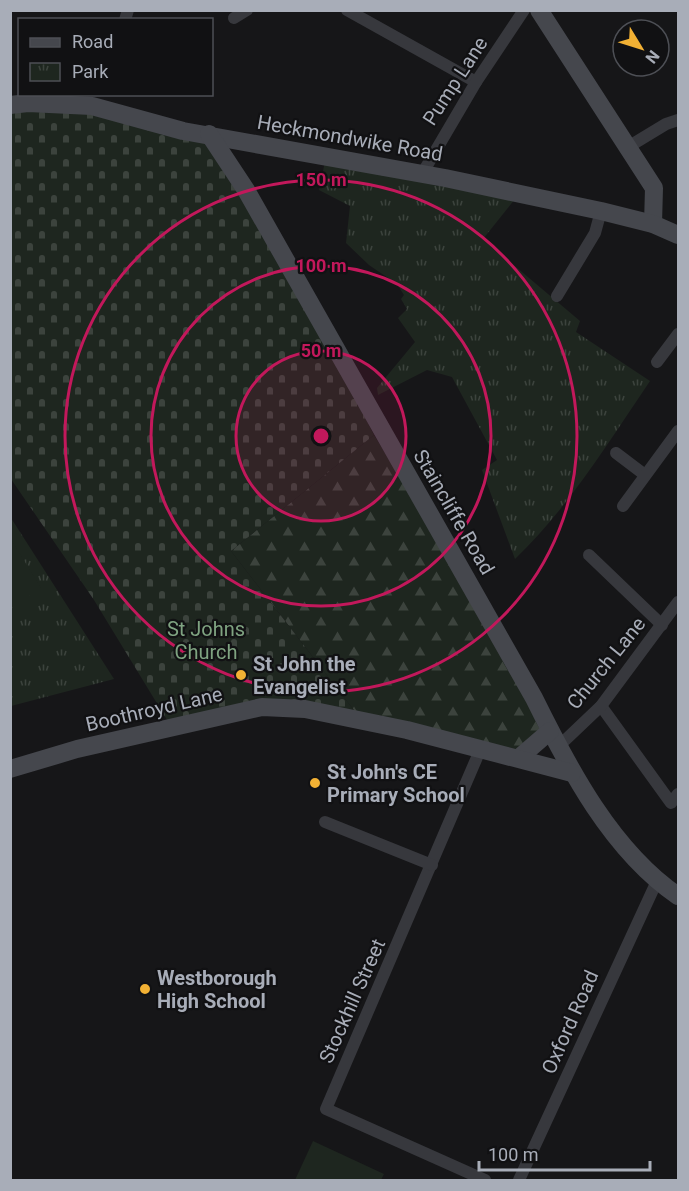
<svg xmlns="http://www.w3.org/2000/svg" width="689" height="1191" viewBox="0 0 689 1191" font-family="Roboto,sans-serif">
  <defs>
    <pattern id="forest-firs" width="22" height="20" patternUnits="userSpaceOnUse" patternTransform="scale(1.5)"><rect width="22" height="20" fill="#1e261f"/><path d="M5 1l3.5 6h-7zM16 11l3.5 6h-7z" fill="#3c433d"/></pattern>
    <pattern id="cemetery-stones" width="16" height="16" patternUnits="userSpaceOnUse" patternTransform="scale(1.5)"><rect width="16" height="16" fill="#1e261f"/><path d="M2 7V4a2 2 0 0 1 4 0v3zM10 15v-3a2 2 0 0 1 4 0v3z" fill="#3c433d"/></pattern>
    <pattern id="park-tufts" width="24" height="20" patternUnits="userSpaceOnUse" patternTransform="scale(1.5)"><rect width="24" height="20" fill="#1e261f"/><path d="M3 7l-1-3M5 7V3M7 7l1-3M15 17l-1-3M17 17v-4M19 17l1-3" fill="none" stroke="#3c433d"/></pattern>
  </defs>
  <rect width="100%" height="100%" fill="#161618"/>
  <polygon fill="url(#forest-firs)" points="374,435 534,698 550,731 520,757 363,722 231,551"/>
  <polygon fill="url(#cemetery-stones)" points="28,103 209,134 246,190 374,435 231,551 363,722 305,709 172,728 94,600 11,479 10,105"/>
  <g fill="url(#park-tufts)">
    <path d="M326,157L519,194L483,239L580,321L576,332L650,381C608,443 569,507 515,559L482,470L497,460L452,377L427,370L378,395L377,388L415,342L398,318L407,309L401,299L404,295L397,284L369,265L346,243L350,206L319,190Z"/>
    <polygon points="11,518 114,679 11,706"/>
  </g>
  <g fill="#1e261f">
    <polygon points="12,541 41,588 11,608 10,542"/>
    <polygon points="313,1141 384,1174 381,1180 295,1180"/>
  </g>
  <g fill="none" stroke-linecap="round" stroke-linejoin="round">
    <g stroke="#37383d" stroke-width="12">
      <polyline points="347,10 476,82"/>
      <polyline points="234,18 247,10"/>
      <polyline points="125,20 128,10"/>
      <polyline points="628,147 666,124 678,120"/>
      <polyline points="422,174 476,82 524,10"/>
      <polyline points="557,296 595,233 601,211"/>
      <polyline points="657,362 678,334"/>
      <polyline points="616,453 645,475"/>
      <polyline points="623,506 678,431"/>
      <polyline points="589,555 662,625"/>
      <polyline points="601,706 671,803 678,794"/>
      <polyline points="560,745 601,706 678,602"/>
      <polyline points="481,748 326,1109 485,1180"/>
      <polyline points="325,822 432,865"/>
      <polyline points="519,1180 657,881"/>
    </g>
    <g stroke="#45474d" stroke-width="18">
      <polyline points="539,10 654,188 653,224"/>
      <polyline points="10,105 28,103 92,106 183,131 445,178 601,211 653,224 678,235"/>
      <path d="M209,134L246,190L534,698C569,769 612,851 678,896"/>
      <polyline points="520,757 550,731"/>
      <polyline points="10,769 77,749 262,707 305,709 407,730 572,773"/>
    </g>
  </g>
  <circle cx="321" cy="436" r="85" fill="#c2185b" fill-opacity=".12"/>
  <g fill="none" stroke="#c2185b" stroke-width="3">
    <circle cx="321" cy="436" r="85"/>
    <circle cx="321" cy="436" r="170"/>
    <circle cx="321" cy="436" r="256"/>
  </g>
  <g fill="#f2b134" stroke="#111113" stroke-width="2">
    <circle cx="241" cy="675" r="6"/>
    <circle cx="315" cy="783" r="6"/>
    <circle cx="145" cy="989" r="6"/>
  </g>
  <g text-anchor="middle" stroke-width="4.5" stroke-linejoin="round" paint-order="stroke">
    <g font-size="20" fill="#a8adb8" stroke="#111113">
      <text transform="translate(455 81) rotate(-57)" y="7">Pump Lane</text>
      <text transform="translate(350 138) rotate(10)" y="7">Heckmondwike Road</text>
      <text transform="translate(454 512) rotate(60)" y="7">Staincliffe Road</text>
      <text transform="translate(606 663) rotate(-51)" y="7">Church Lane</text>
      <text transform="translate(154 709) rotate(-13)" y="7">Boothroyd Lane</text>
      <text transform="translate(352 1001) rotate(-66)" y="7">Stockhill Street</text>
      <text transform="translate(570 1022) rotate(-66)" y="7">Oxford Road</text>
    </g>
    <g font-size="20" fill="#7fa381" stroke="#111113">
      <text x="206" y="636">St Johns<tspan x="206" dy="23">Church</tspan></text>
    </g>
    <g font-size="20" font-weight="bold" fill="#a8adb8" stroke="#111113" text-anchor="start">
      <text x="253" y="671">St John the<tspan x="253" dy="23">Evangelist</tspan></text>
      <text x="327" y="779">St John's CE<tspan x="327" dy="23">Primary School</tspan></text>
      <text x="157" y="985">Westborough<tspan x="157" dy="23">High School</tspan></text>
    </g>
  </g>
  <circle cx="321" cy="436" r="9" fill="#c2185b" stroke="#111113" stroke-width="3"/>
  <g font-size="18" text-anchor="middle" font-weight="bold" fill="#c2185b" stroke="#111113" stroke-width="4.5" stroke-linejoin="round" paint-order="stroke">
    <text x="321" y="186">150 m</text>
    <text x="321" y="272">100 m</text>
    <text x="321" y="357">50 m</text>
  </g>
  <rect width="689" height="1191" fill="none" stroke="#a8adb8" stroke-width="24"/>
  <rect x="18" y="18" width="195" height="78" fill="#111113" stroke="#4d4f55" stroke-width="1.5"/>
  <rect x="30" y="38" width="30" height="9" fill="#45474d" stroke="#4d4f55" stroke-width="1.5"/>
  <text x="72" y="48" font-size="18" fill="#a8adb8">Road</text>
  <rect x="30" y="63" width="30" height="18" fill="url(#park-tufts)" stroke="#4d4f55" stroke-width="1.5"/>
  <text x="72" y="78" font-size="18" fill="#a8adb8">Park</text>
  <g transform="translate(641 48) rotate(128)"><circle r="28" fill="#111113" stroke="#4d4f55" stroke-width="1.5"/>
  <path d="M0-4.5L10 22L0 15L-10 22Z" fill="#f2b134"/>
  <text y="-9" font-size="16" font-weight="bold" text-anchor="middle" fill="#a8adb8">N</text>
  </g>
  <path d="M479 1161v9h171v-9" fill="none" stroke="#a8adb8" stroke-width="3"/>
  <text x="488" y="1161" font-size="18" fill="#a8adb8" stroke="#111113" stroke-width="4.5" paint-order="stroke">100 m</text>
</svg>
